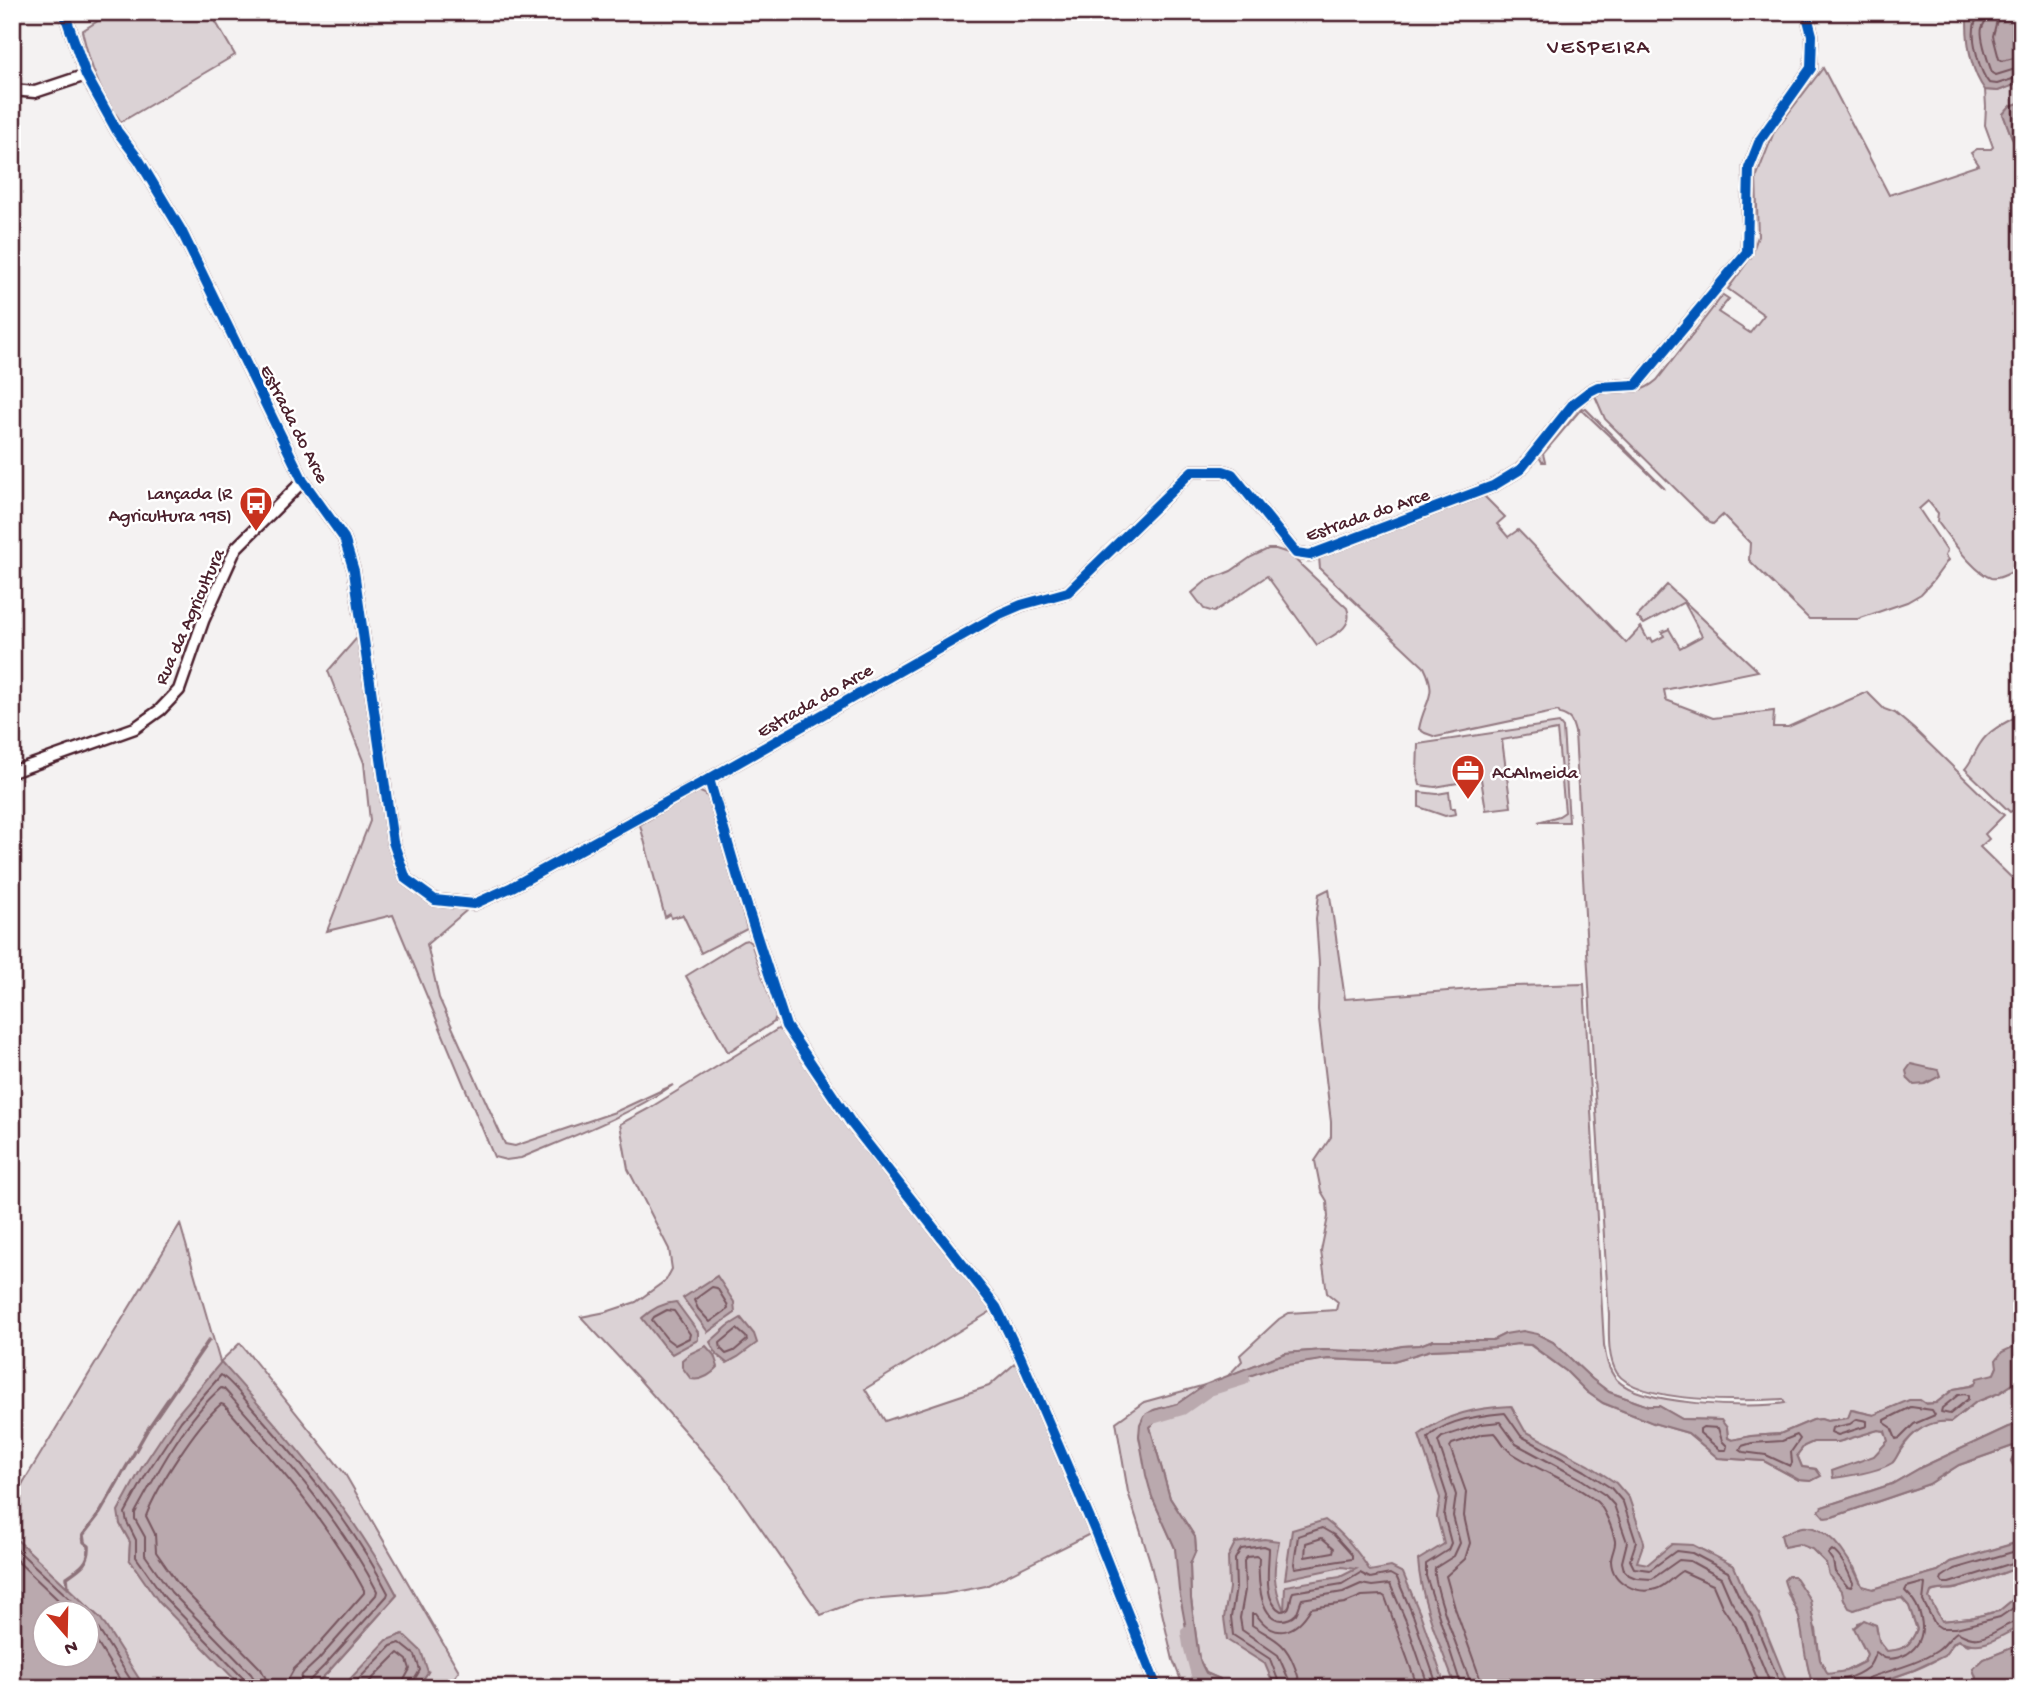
<svg xmlns="http://www.w3.org/2000/svg" width="2034" height="1700" viewBox="0 0 2034 1700" font-family="'Gochi Hand',sans-serif">
  <rect width="100%" height="100%" fill="#f4f2f2"/>
  <filter id="ink" filterUnits="userSpaceOnUse"><feTurbulence type="fractalNoise" baseFrequency=".0143" numOctaves="2"/><feDisplacementMap in="SourceGraphic" scale="14" xChannelSelector="R" yChannelSelector="G"/><feConvolveMatrix kernelMatrix="1 2 1 2 8 2 1 2 1" color-interpolation-filters="sRGB"/></filter>
  <g filter="url(#ink)">
    <g fill="#dbd2d5" stroke="#927880" stroke-width="2" fill-rule="evenodd">
      <path d="M112,12H210L235,55L121,122C99,91 91,68 82,31Z"/>
      <path d="M1823,68L1889,195L1979,165L1971,153L1977,149H1991L1993,147L1985,125L1986,107L1985,90L1998,91L2022,82V102L2010,106L2003,114L2022,164V566C2014,571 2000,580 1991,578C1974,573 1947,535 1937,521L1938,513L1928,501L1919,509L1947,551L1945,556L1948,560L1932,582L1921,594L1907,602L1858,619H1809L1749,560L1750,543L1723,515L1713,524L1710,523L1605,419L1595,396C1615,384 1632,402 1657,380L1723,295L1729,299L1718,312L1750,333L1764,315L1728,289L1751,257L1758,236L1756,178L1774,132Z"/>
      <polygon points="1577,407 1586,409 1665,489 1581,409 1543,454 1545,462 1542,462 1538,455 1572,409"/>
      <path d="M1484,496L1505,517L1497,524L1508,537L1518,530L1626,643L1641,627L1648,640L1651,638L1653,642L1664,636L1662,632L1669,629L1680,648L1702,636L1684,602L1644,624L1637,617L1667,585L1758,671L1664,690L1666,700L1713,718L1774,711L1773,727H1788L1867,692L1884,709L1895,713L1915,730L1990,803L2004,815L1985,834L1989,839L1980,847L2022,888V1350L1997,1367L1994,1374L1971,1386L1954,1389L1936,1403L1901,1404L1874,1415L1852,1410L1848,1418L1827,1421L1821,1419L1813,1420L1780,1434L1751,1436L1732,1440L1728,1438L1727,1428L1720,1420L1682,1419L1659,1406H1648L1609,1392L1592,1379L1553,1342L1537,1334H1505L1493,1340L1480,1341L1433,1340L1420,1345L1402,1346L1377,1352L1323,1350L1285,1353L1228,1376L1242,1361L1240,1355L1279,1319L1289,1313L1336,1310L1338,1302L1327,1293L1321,1251L1328,1217L1327,1201L1321,1191L1315,1161L1331,1137V1122L1318,1010L1319,963L1316,919L1319,894L1329,889L1345,999L1512,986L1584,984L1604,1345C1606,1358 1608,1370 1617,1380C1641,1405 1751,1409 1785,1403L1783,1399C1748,1401 1639,1404 1617,1373C1607,1357 1609,1333 1609,1315L1594,1078L1575,732C1572,721 1571,717 1560,714L1558,711L1436,737L1425,733L1419,729C1424,700 1439,697 1424,667L1320,569L1319,557Z"/>
      <path d="M1268,549H1276L1288,553L1347,608C1355,629 1331,636 1317,645L1267,576L1214,612L1204,609L1192,593L1206,581L1231,571L1251,557Z"/>
      <path d="M362,632L393,842L406,879L435,900L474,904L427,944L439,998L505,1144L515,1146L615,1112L673,1085C626,1117 573,1136 521,1158L506,1160L494,1157L393,915L327,931L370,821L364,763L328,671Z"/>
      <path d="M2022,714V806L2010,812L1965,769C1972,761 1974,753 1980,744C1988,730 2008,721 2022,714Z"/>
      <polygon points="1559,723 1563,728 1569,822 1538,822 1559,816 1565,812 1557,730 1502,740 1511,807 1486,810 1481,779 1435,787 1420,785 1417,773 1418,744"/>
      <polygon points="698,791 705,794 711,801 747,929 701,953 683,915 671,918 670,914 665,917 640,825"/>
      <polygon points="1419,792 1437,794 1449,792 1451,808 1455,808 1456,814 1445,816 1419,807"/>
      <polygon points="747,940 751,943 776,1016 774,1022 728,1052 686,976 743,941"/>
      <polygon points="778,1029 794,1039 993,1310 865,1389 885,1421 989,1386 1018,1361 1092,1533 986,1586 944,1594 857,1601 821,1615 724,1476 638,1378 581,1317 606,1312 636,1302 666,1280 672,1269 669,1249 628,1169 620,1124 648,1109"/>
      <path d="M180,1224L220,1362L240,1343L345,1474L459,1671L447,1688H417L428,1672L349,1680L346,1688H312L329,1671L397,1595C373,1550 343,1510 313,1469L120,1524L130,1542L129,1559L244,1688H12V1634L72,1592L55,1576L12,1627V1501ZM46,1612H88V1654H46Z"/>
      <path d="M1517,1344L1530,1345L1566,1371L1587,1392L1603,1403L1654,1423L1688,1433L1718,1458L1764,1461L1799,1480L1811,1481L1820,1476L1816,1469L1802,1467L1797,1455L1804,1446L1813,1442H1838L1878,1430L1885,1431L1888,1441L1874,1456L1893,1462C1906,1440 1922,1418 1951,1422L1976,1402L1999,1393L2022,1378V1424L2008,1427L1922,1467L1892,1484L1822,1507L1832,1517L1929,1484L1959,1465L2013,1446L2016,1450L2011,1461L2014,1467L2021,1525L2015,1543L1950,1562L1938,1571L1873,1589L1862,1586L1854,1567L1822,1532L1784,1546L1799,1544L1812,1549L1826,1563L1829,1575L1843,1592L1844,1599L1854,1610L1881,1601L1902,1598L1909,1606L1917,1630C1910,1645 1904,1650 1887,1651L1879,1641L1876,1625L1864,1621L1858,1623L1859,1639L1867,1654L1864,1662L1846,1671L1828,1675L1820,1660L1816,1629L1786,1591C1791,1599 1796,1607 1799,1616C1805,1640 1805,1665 1814,1688H1221L1220,1679L1206,1673L1199,1659L1191,1599L1190,1564L1196,1550L1195,1537L1170,1498L1150,1427L1160,1416L1182,1409L1209,1390L1275,1366L1328,1359L1390,1362L1431,1350L1497,1347Z"/>
      <polygon points="1205,1385 1177,1404 1154,1410 1144,1416 1139,1436 1152,1497 1175,1548 1197,1675 1208,1688 1184,1688 1173,1660 1150,1561 1128,1492 1116,1422 1144,1402"/>
      <path d="M2022,1566V1592L1999,1611L1970,1618L1941,1621L1929,1598L1931,1592C1940,1588 1949,1591 1958,1588C1980,1582 2001,1574 2022,1566Z"/>
      <path d="M2022,1626V1644L1984,1659L1973,1669L1980,1688H1863C1886,1679 1923,1670 1942,1656C1949,1652 1951,1644 1958,1640L1968,1645Z"/>
    </g>
    <g fill="#baa9ae" stroke="#8d727a" stroke-width="2" fill-rule="evenodd">
      <path d="M1975,12H2022V82L1998,91L1985,90C1971,71 1967,45 1967,21Z"/>
      <polygon points="2022,102 2022,164 2003,114 2010,106"/>
      <polygon points="1911,1064 1938,1070 1940,1076 1925,1084 1914,1085 1908,1079 1906,1071"/>
      <polygon points="717,1276 734,1302 735,1313 708,1332 683,1298"/>
      <path d="M676,1302L698,1332V1340L672,1354L662,1344L642,1318C652,1309 662,1303 676,1302Z"/>
      <polygon points="741,1318 754,1334 757,1343 738,1357 727,1363 717,1355 710,1342 728,1326"/>
      <path d="M1523,1331L1537,1334L1553,1342L1592,1379L1609,1392L1648,1406H1659L1682,1419L1721,1420L1727,1428L1728,1438L1732,1440L1751,1436L1780,1434L1813,1420L1821,1419L1827,1421L1848,1418L1851,1410L1874,1415L1909,1400H1920L1926,1404L1936,1403L1954,1389L1971,1386L1975,1384L1977,1378L1994,1374L1997,1367L1996,1360L2002,1352L2015,1346L2022,1350V1378L1999,1393L1976,1402L1951,1422C1931,1419 1911,1432 1901,1449C1898,1453 1896,1460 1892,1463C1878,1472 1849,1476 1833,1478L1832,1471L1874,1456L1888,1441L1885,1431L1878,1430L1838,1442H1813L1804,1446L1797,1455L1802,1467L1816,1469L1821,1476L1811,1481L1799,1480L1764,1461L1718,1458L1688,1433L1653,1423L1603,1403L1587,1392L1566,1371L1531,1345L1517,1344L1497,1347L1431,1350L1390,1362L1328,1359L1275,1367L1209,1390L1182,1409L1160,1416L1150,1427L1170,1498L1195,1537L1196,1550L1190,1564L1191,1599L1199,1659L1206,1673L1220,1679L1221,1688H1208L1197,1675L1189,1645L1179,1590L1175,1548L1152,1497L1146,1475L1139,1436L1140,1424L1144,1416L1154,1410L1177,1404L1205,1385L1285,1353L1323,1350L1377,1352L1402,1346L1420,1345L1433,1340H1493L1505,1334Z"/>
      <path d="M706,1346L714,1355L718,1367C710,1376 702,1381 691,1379L682,1367V1360L689,1354Z"/>
      <path d="M221,1362C286,1435 352,1508 397,1595L329,1671L312,1688H243L159,1602L129,1559L130,1542L120,1524L118,1511L142,1467L175,1417Z"/>
      <path d="M1511,1406L1525,1431L1589,1465L1616,1483L1629,1498L1644,1542L1637,1562L1648,1564L1672,1544L1693,1545L1734,1566L1745,1592L1759,1614L1789,1688H1456C1441,1647 1421,1604 1418,1560L1444,1544L1437,1517L1440,1498L1419,1435C1447,1413 1477,1408 1511,1406Z"/>
      <path d="M2022,1424V1566C2001,1574 1980,1582 1958,1588C1949,1591 1940,1588 1931,1592L1929,1598L1942,1621L1970,1618L1999,1611L2022,1592V1626C1997,1636 1985,1652 1958,1640L1954,1642L1944,1656L1914,1670L1863,1688H1814C1805,1665 1804,1640 1799,1617C1796,1604 1787,1594 1784,1580L1788,1576H1794L1810,1600L1820,1660L1828,1674L1846,1671L1864,1662L1867,1654L1854,1628L1864,1620L1876,1625L1879,1641L1887,1651C1905,1650 1910,1646 1917,1629L1909,1606L1902,1598L1881,1601L1854,1610L1849,1608L1844,1599L1842,1592L1829,1575L1826,1563L1812,1549L1799,1544L1784,1547L1781,1535C1788,1533 1795,1528 1802,1527C1831,1524 1852,1564 1862,1586L1873,1589L1938,1571L1950,1562L2013,1544L2021,1525L2014,1467L2011,1461L2016,1450L2013,1446L1959,1465L1929,1484L1832,1517L1825,1518L1819,1511L1822,1507L1892,1484L1922,1467L2008,1427Z"/>
      <path d="M1325,1520C1344,1534 1358,1551 1370,1571L1391,1567L1403,1573L1421,1616L1446,1688H1275L1265,1664L1227,1640L1224,1618L1229,1588L1228,1557L1235,1543L1264,1539L1279,1541C1273,1570 1272,1582 1284,1611L1285,1586L1340,1577L1356,1569L1342,1567L1285,1579L1292,1530Z"/>
      <path d="M12,1535L101,1619L145,1688H12ZM46,1612H88V1654H46Z"/>
      <polygon points="403,1634 421,1651 428,1672 417,1688 346,1688 349,1680 387,1640"/>
      <polygon points="2022,1644 2022,1688 1980,1688 1973,1669 1984,1659"/>
    </g>
    <g fill="none" stroke-linecap="round" stroke-linejoin="round">
      <g stroke="#77565f" stroke-width="2">
        <path d="M1979,12C1978,19 1974,22 1974,28C1972,42 1980,73 1989,83L1997,84L2022,76"/>
        <path d="M1988,12C1988,19 1984,22 1982,28C1979,38 1989,63 1992,73L1996,75L2022,67"/>
        <polyline points="1999,12 1993,36 1999,59 2002,61 2022,56"/>
        <polygon points="712,1287 717,1288 727,1304 728,1309 710,1322 698,1309 694,1300"/>
        <polygon points="667,1310 674,1311 690,1334 689,1338 675,1345 667,1339 652,1320 654,1317"/>
        <polygon points="737,1329 746,1337 747,1340 734,1351 726,1354 721,1349 720,1343"/>
        <polygon points="1965,1394 1968,1396 1968,1399 1950,1414 1941,1412 1942,1408 1958,1395"/>
        <polygon points="1911,1407 1932,1410 1935,1415 1914,1424 1900,1438 1896,1439 1891,1427 1885,1423 1885,1420"/>
        <polygon points="1857,1419 1867,1421 1867,1426 1838,1435 1831,1432 1832,1428 1850,1424"/>
        <polygon points="1703,1427 1718,1428 1722,1441 1727,1446 1726,1450 1720,1450 1700,1433 1700,1429"/>
        <polygon points="1797,1435 1800,1439 1791,1452 1792,1463 1790,1466 1766,1455 1743,1452 1740,1450 1742,1446 1752,1443 1782,1441"/>
        <polygon points="1322,1528 1334,1535 1352,1555 1352,1559 1295,1568 1294,1564 1298,1536"/>
        <polygon points="1322,1538 1334,1548 1333,1552 1305,1557 1306,1543"/>
        <polyline points="12,1545 84,1612"/>
        <polyline points="2022,1546 2016,1551 1954,1569 1942,1577 1941,1580 1943,1583 1949,1583 2022,1560"/>
        <path d="M1832,1550C1842,1557 1848,1571 1853,1583L1851,1587L1847,1586L1835,1572L1833,1561L1828,1554Z"/>
        <polyline points="12,1556 71,1612"/>
        <polyline points="88,1616 95,1624 136,1688"/>
        <polyline points="88,1628 125,1688"/>
        <path d="M247,1688L245,1680L165,1598L136,1557V1540L127,1522L125,1513L148,1471L181,1421L221,1375C233,1383 244,1399 254,1410C303,1465 354,1526 388,1593L387,1596L324,1666L309,1681L308,1688"/>
        <path d="M256,1688L255,1680L251,1674L171,1592L145,1555V1537L135,1519V1513C157,1473 186,1418 221,1388L224,1389C277,1449 341,1520 377,1591L376,1595L318,1660L302,1675L299,1688"/>
        <path d="M266,1688V1679L261,1669L179,1585L156,1552L155,1534L146,1516C158,1485 196,1426 221,1404L224,1405C275,1462 328,1522 364,1590V1593L311,1653L294,1669L289,1678L288,1688"/>
        <polyline points="353,1688 355,1683 391,1646 400,1643 415,1655 420,1670 413,1682 412,1688"/>
        <polyline points="363,1688 398,1653 407,1660 410,1669 404,1680 403,1688"/>
        <path d="M1281,1688L1270,1659L1233,1635L1231,1617L1236,1588L1235,1559L1241,1549L1264,1546L1269,1548C1269,1566 1262,1601 1281,1611C1294,1610 1288,1600 1293,1592L1342,1584L1360,1573L1370,1578L1390,1574L1397,1578L1414,1618L1438,1688"/>
        <path d="M1290,1688L1289,1680L1278,1655L1242,1630L1240,1618L1245,1590L1244,1561L1247,1557L1256,1556L1259,1558C1258,1574 1258,1618 1281,1620C1287,1620 1292,1618 1296,1614C1299,1609 1300,1603 1302,1599L1343,1592L1361,1584L1372,1586L1390,1584L1406,1621L1429,1688"/>
        <path d="M1300,1688C1300,1679 1297,1673 1294,1665C1284,1640 1273,1639 1252,1625V1614H1256C1275,1642 1296,1633 1311,1608L1345,1603L1362,1596L1382,1595L1385,1597L1418,1688"/>
        <path d="M1462,1688L1426,1576V1564L1448,1550L1451,1543L1444,1516L1447,1496L1428,1438C1444,1420 1481,1415 1505,1413L1521,1436L1585,1471L1611,1488L1623,1502L1636,1542L1630,1560L1634,1568L1650,1570L1676,1551L1692,1553L1728,1572L1739,1596L1753,1618L1782,1688"/>
        <path d="M1471,1688L1470,1681C1462,1659 1432,1587 1435,1568L1454,1556L1460,1543L1453,1516L1456,1495L1438,1441L1442,1437L1481,1424L1500,1422L1516,1444L1581,1479L1605,1495L1614,1505L1627,1542L1622,1562L1624,1570L1629,1575L1636,1578L1652,1579L1679,1560L1690,1561L1721,1578L1731,1601L1745,1622L1772,1688"/>
        <path d="M1481,1688L1480,1678L1455,1608L1446,1576L1465,1559L1470,1543L1464,1516L1466,1492L1450,1447L1452,1444L1483,1434L1495,1433C1501,1439 1504,1448 1512,1453C1539,1471 1572,1481 1597,1502C1605,1509 1613,1530 1615,1541C1616,1547 1611,1554 1611,1561C1612,1583 1637,1595 1656,1589C1666,1586 1673,1576 1682,1571L1713,1585L1722,1606L1736,1627L1761,1688"/>
        <path d="M1820,1688L1822,1680C1836,1683 1856,1677 1867,1668C1872,1664 1873,1657 1876,1652C1879,1654 1882,1657 1885,1658C1892,1660 1901,1657 1907,1654C1931,1639 1923,1607 1905,1591L1907,1587L1922,1583L1925,1584L1923,1601L1935,1624L1941,1628H1956L2000,1617L2022,1602"/>
        <path d="M1864,1688L1865,1682L1868,1678C1891,1670 1916,1665 1937,1651C1945,1646 1949,1637 1957,1632C1963,1635 1971,1640 1979,1638C1994,1636 2006,1622 2022,1620"/>
      </g>
      <path stroke="#8d727a" stroke-width="3.5" d="M68,1588L67,1577C79,1569 90,1563 89,1546L84,1542L83,1535L100,1513L149,1427L209,1340"/>
      <g stroke="#baa9ae" stroke-width="12">
        <polyline points="1149,1419 1182,1409 1209,1390 1244,1379"/>
        <polyline points="1187,1632 1189,1645 1197,1675 1213,1688"/>
      </g>
      <defs>
        <g id="street">
          <polyline points="64,12 86,75 117,131 139,160 181,230 303,481 344,538 354,571 393,842 406,879 435,900 474,904 512,887 709,779 1000,614 1021,605 1068,592 1192,471 1223,471 1232,474 1296,553 1310,555 1493,486 1521,469 1573,404 1590,391 1598,387 1636,385 1747,252 1749,168 1760,140 1811,68 1812,35 1806,12"/>
          <polyline points="12,90 35,92 86,75"/>
          <polyline points="12,772 135,728 160,710 179,690 203,621 236,548 303,481"/>
          <polyline points="709,779 738,878 786,1026 852,1124 996,1307 1020,1356 1095,1531 1157,1688"/>
        </g>
      </defs>
      <use href="#street" stroke="#4a1f2b" stroke-width="15"/>
      <use href="#street" stroke="#fff" stroke-width="10"/>
      <defs>
        <g id="cycleway">
          <polyline points="64,12 86,75 117,131 139,160 181,230 303,481 344,538 354,571 393,842 406,879 435,900 474,904 512,887 709,779 1000,614 1021,605 1068,592 1192,471 1223,471 1232,474 1296,553 1310,555 1493,486 1521,469 1573,404 1590,391 1598,387 1636,385 1747,252 1749,168 1760,140 1811,68 1812,35 1806,12"/>
          <polyline points="709,779 738,878 786,1026 852,1124 996,1307 1020,1356 1095,1531 1157,1688"/>
        </g>
      </defs>
      <use href="#cycleway" stroke="#fff" stroke-width="15"/>
      <use href="#cycleway" stroke="#0057b8" stroke-width="10"/>
    </g>
  </g>
  <defs>
    <symbol id="bus-pin" viewBox="-11 -11 22 30"><path d="M0 17L-7.5 6A9.5 9.5 0 1 1 7.5 6Z" fill="#c8321e" stroke="#fff"/><path d="M-5-6H5V4H4V6H2V4H-2V6H-4V4H-5ZM-3.5-4V0h7V-4ZM-3.5 1.2v1.5H-2V1.2ZM2 1.2v1.5H3.5V1.2Z" fill="#fff"/></symbol>
    <symbol id="office-pin" viewBox="-11 -11 22 30"><path d="M0 17L-7.5 6A9.5 9.5 0 1 1 7.5 6Z" fill="#c8321e" stroke="#fff"/><path d="M-6-3h4V-5.5h4V-3h4V5H-6ZM-1-4.5V-3h2v-1.5ZM-6 0V1H6V0Z" fill="#fff"/></symbol>
  </defs>
  <g fill-rule="evenodd">
    <use href="#bus-pin" x="237" y="484" width="38" height="52"/>
    <use href="#office-pin" x="1449" y="752" width="38" height="52"/>
  </g>
  <g text-anchor="middle" stroke-width="5" stroke-linejoin="round" paint-order="stroke">
    <g font-size="19" fill="#4a1f2b" stroke="#fff">
      <text transform="translate(296 423) rotate(63)" y="7">Estrada do Arce</text>
      <text transform="translate(1367 513) rotate(-19)" y="7">Estrada do Arce</text>
      <text transform="translate(188 616) rotate(-66)" y="7">Rua da Agricultura</text>
      <text transform="translate(814 699) rotate(-30)" y="7">Estrada do Arce</text>
    </g>
    <g font-size="19" fill="#4a1f2b" stroke="#fff" text-anchor="end">
      <text x="232" y="499">Lançada (R<tspan x="232" dy="22">Agricultura 195)</tspan></text>
      <text x="1492" y="778" text-anchor="start">ACAlmeida</text>
    </g>
    <g font-size="21" letter-spacing="2" fill="#4a1f2b" stroke="#fff">
      <text x="1599" y="53">VESPEIRA</text>
    </g>
  </g>
  <rect width="2034" height="1700" fill="none" stroke="#fff" stroke-width="42"/>
  <rect x="21" y="21" width="1992" height="1658" fill="none" stroke="#4a1f2b" stroke-width="2.5" filter="url(#ink)"/>
  <g transform="translate(66 1634) rotate(160)"><circle r="33" fill="#ffffff" stroke="#b7a5aa" stroke-width="2"/>
  <path d="M0-5L12 26L0 18L-12 26Z" fill="#c8321e"/>
  <text y="-10" font-size="19" font-weight="bold" text-anchor="middle" fill="#4a1f2b">N</text>
  </g>
</svg>
